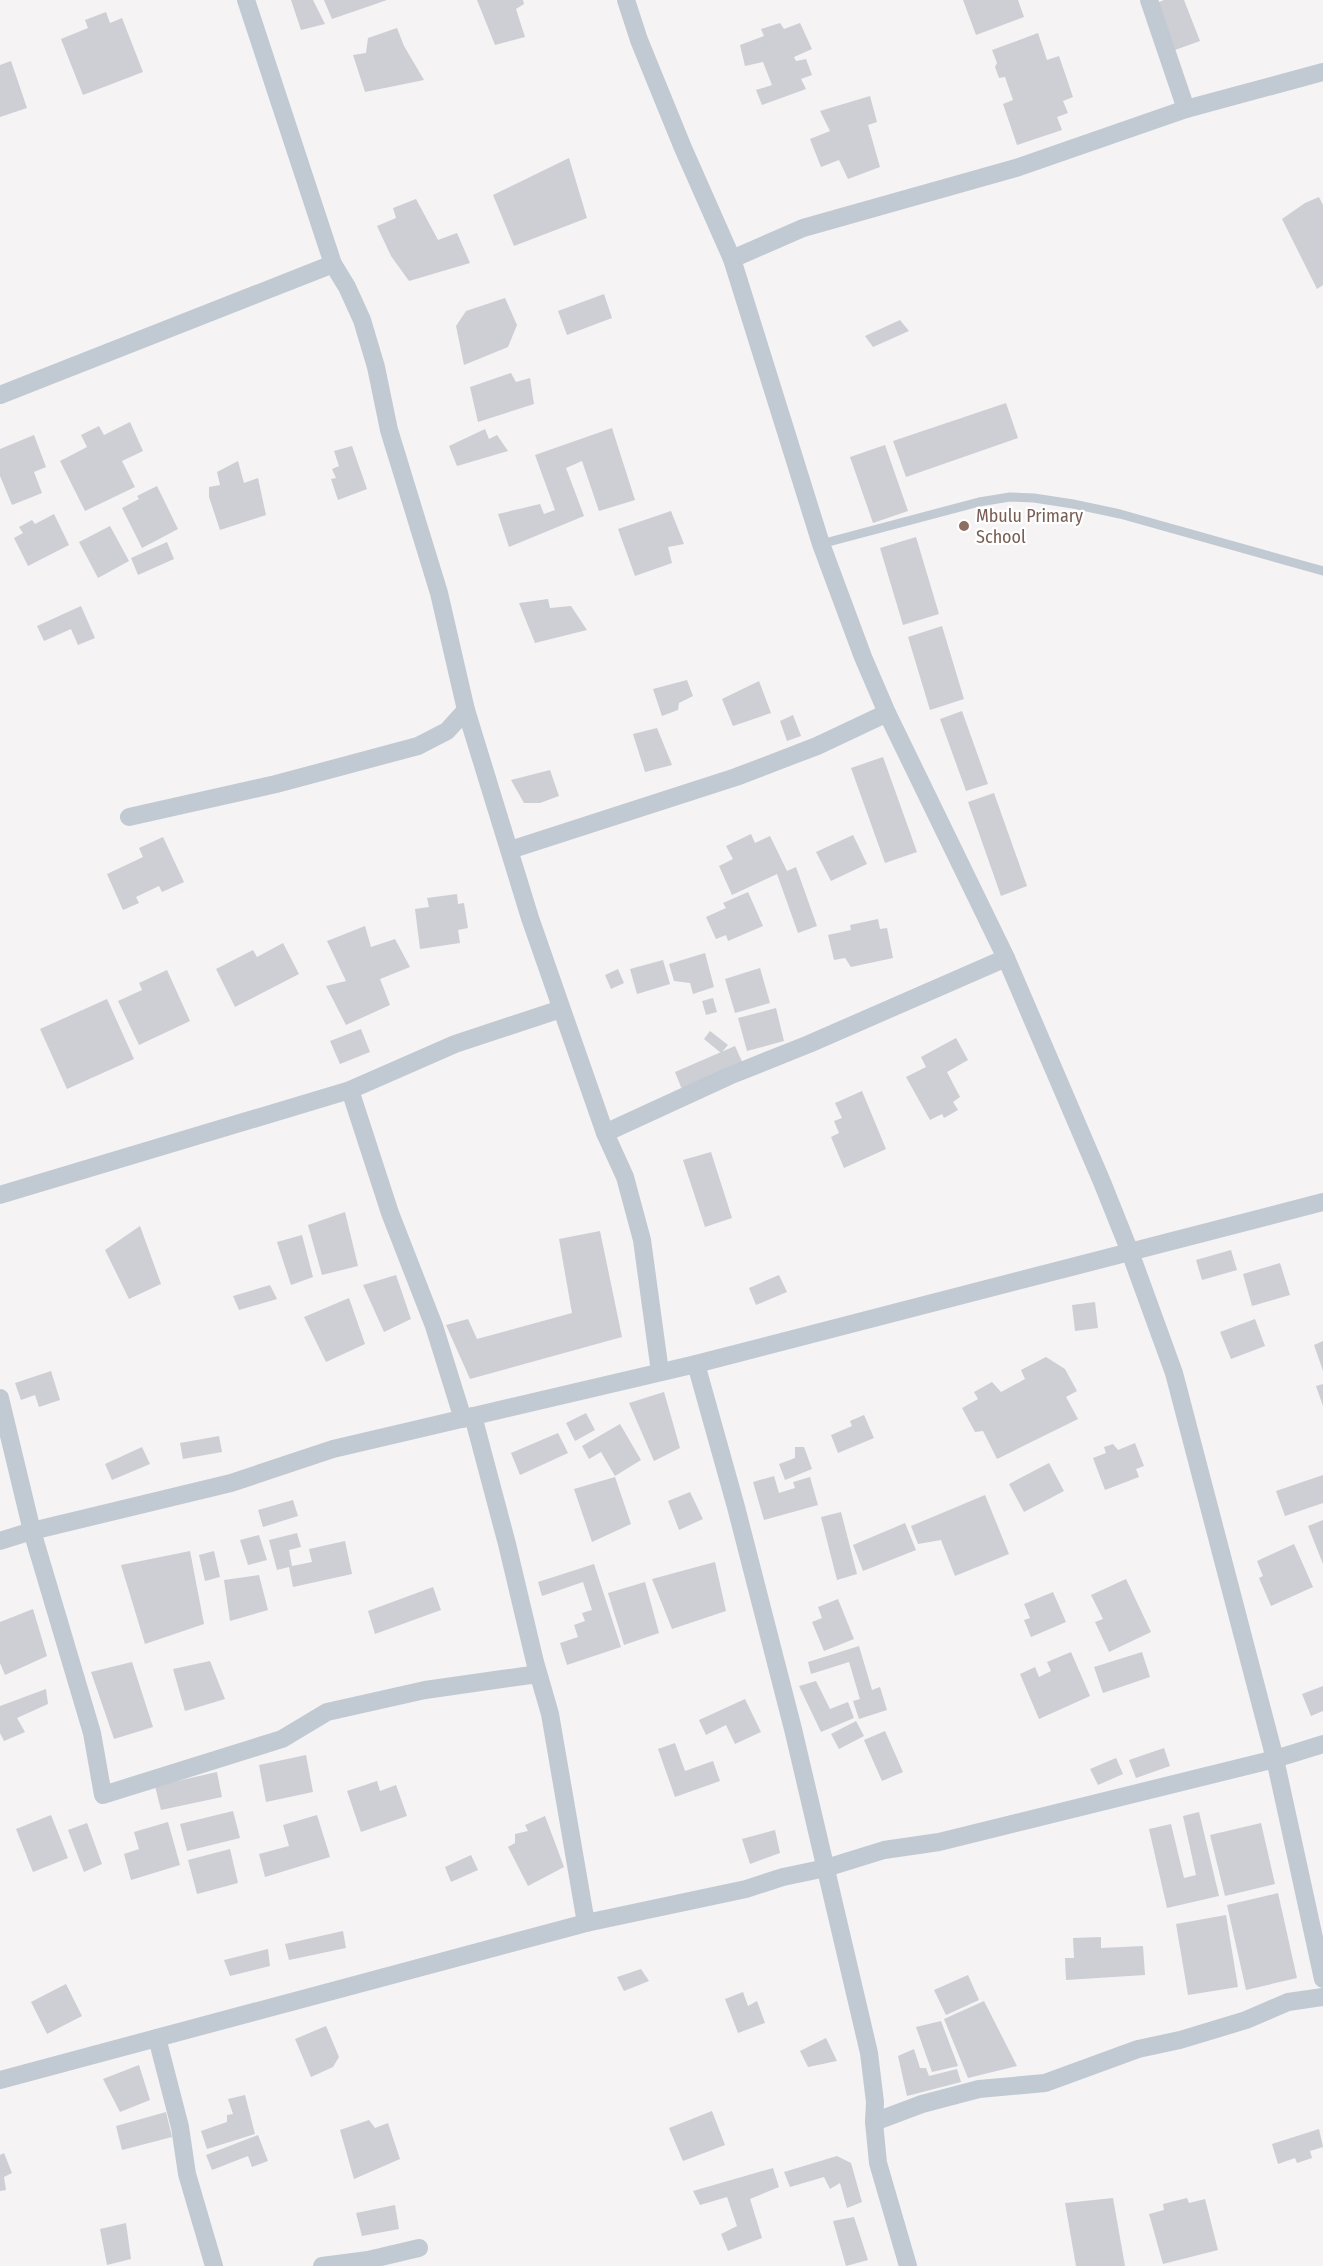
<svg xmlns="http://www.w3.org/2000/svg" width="1323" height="2266" viewBox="0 0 1323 2266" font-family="'Fira Sans Condensed',sans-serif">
  <rect width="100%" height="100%" fill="#f5f3f3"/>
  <g fill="#cdcfd5">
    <polygon points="291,0 313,0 325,24 301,30"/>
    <polygon points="324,0 387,0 332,19"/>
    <polygon points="477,0 523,0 524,4 516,9 525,37 495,45"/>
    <polygon points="963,0 1018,0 1024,17 976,35"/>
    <polygon points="1164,0 1184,0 1200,41 1175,50 1157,3"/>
    <polygon points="106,12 110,23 122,18 143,72 83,95 61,39 88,28 85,20"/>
    <polygon points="780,23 784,29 800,23 812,49 794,57 796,61 806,59 812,75 801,79 806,89 762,105 756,90 772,85 763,62 745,66 740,45 764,36 761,29"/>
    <polygon points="397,28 404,46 424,80 365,92 353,55 366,53 368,38"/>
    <polygon points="1038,33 1047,60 1059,56 1073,97 1063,101 1068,113 1057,117 1062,130 1017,145 1003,104 1013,100 1005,77 999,78 995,67 997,63 992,50"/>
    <polygon points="11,61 27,108 0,117 0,65"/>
    <polygon points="870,96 877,122 868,125 880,167 848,179 839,160 821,167 810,139 830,131 820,111"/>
    <polygon points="569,158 587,218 514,246 493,195"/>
    <polygon points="1319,197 1323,205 1323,285 1317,289 1282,219 1305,203"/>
    <polygon points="416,199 438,240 457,233 470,263 409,281 391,256 377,226 396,218 393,208"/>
    <polygon points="604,294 612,318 567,335 558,311"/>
    <polygon points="505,298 517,325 508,347 464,365 456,326 466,311"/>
    <polygon points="900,320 909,331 873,347 865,336"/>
    <polygon points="511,373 516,382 530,378 534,404 478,422 470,387"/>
    <polygon points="1006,403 1018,438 906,477 893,441"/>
    <polygon points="130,422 143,451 122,461 135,487 85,511 60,461 87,447 81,435 99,426 104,435"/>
    <polygon points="612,428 635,500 599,511 582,461 566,468 584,516 509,547 498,514 540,504 544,514 555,510 535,455"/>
    <polygon points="485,429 489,439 497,435 508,451 457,466 449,446"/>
    <polygon points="34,435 46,467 34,472 42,493 12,505 0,476 0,449"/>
    <polygon points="885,445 908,511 873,523 850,457"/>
    <polygon points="352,446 367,489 338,500 331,479 336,478 332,469 339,466 334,451"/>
    <polygon points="238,461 244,483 258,478 266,515 220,530 209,497 209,487 220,485 217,472"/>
    <polygon points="157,486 178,529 142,548 122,508 139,499 137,496"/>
    <polygon points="671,511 684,544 668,547 672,563 635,576 618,529"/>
    <polygon points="54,514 69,545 28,566 14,538 23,533 19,527 32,520 35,524"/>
    <polygon points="110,526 129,561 98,578 79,542"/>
    <polygon points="916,537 939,614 903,625 880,548"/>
    <polygon points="167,542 174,559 138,575 131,558"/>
    <polygon points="548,599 550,608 571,606 587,630 535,643 519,603"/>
    <polygon points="81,606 95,638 78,645 71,629 44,641 37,626"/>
    <polygon points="942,626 964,699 930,710 908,637"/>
    <polygon points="687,680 693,696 679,703 678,710 662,716 653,689"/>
    <polygon points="759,681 771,713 733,726 722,699"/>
    <polygon points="962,711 988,784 966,791 940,719"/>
    <polygon points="793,715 801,736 787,741 780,721"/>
    <polygon points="657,728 672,765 645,772 633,734"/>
    <polygon points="883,757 917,852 885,863 851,768"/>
    <polygon points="550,770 559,796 540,803 524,803 511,780"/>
    <polygon points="994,793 1027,886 1001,896 968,802"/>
    <polygon points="751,834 755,843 770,836 787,871 796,867 817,926 798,933 777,874 732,895 719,866 733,859 726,846"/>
    <polygon points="853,835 867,864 831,881 816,852"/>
    <polygon points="163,837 184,882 162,892 159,886 136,897 139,903 123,910 107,874 143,857 139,848"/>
    <polygon points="748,892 763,926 728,941 726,935 716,939 706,917 726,908 723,903"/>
    <polygon points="457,894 458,904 464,903 468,928 458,930 460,943 420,949 415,909 429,907 427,898"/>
    <polygon points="878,919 880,929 887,928 893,958 851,967 845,958 834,960 828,935 851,930 850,925"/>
    <polygon points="365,926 371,947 395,939 410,967 380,979 390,1005 346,1025 326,986 346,981 327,941"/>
    <polygon points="283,943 299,974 235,1007 216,969 253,950 257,957"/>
    <polygon points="705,953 714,987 693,994 690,983 674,981 669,964"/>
    <polygon points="663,960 670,984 637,994 630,969"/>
    <polygon points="760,968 770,1003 735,1013 725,979"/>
    <polygon points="618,969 624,983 611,989 605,975"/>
    <polygon points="167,970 190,1021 139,1045 118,1001 142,990 139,983"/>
    <polygon points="713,998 717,1012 706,1015 702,1001"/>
    <polygon points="107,999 134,1059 67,1089 40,1029"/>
    <polygon points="776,1008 784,1041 747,1051 738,1018"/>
    <polygon points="361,1029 370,1052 340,1064 330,1041"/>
    <polygon points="710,1031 728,1045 721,1053 704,1039"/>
    <polygon points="956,1038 968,1060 947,1072 960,1097 953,1102 958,1110 944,1118 942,1114 930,1120 906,1077 926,1067 921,1057"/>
    <polygon points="735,1046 744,1066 683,1092 675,1072"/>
    <polygon points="862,1091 886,1149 844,1168 831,1137 839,1133 834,1121 842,1118 835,1103"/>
    <polygon points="711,1152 732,1218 705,1227 683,1160"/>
    <polygon points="345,1212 358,1266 322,1275 308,1225"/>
    <polygon points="140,1226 161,1284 129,1299 105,1250"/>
    <polygon points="600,1231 622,1337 470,1379 446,1325 468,1319 477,1339 572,1313 559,1239"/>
    <polygon points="302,1235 313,1277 291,1285 277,1242"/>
    <polygon points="1231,1250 1237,1270 1202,1280 1196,1260"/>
    <polygon points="1280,1263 1290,1295 1252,1306 1243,1274"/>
    <polygon points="396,1275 411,1319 384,1332 363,1285"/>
    <polygon points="779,1275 787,1292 756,1305 749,1288"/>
    <polygon points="270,1285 277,1299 239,1310 233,1296"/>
    <polygon points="349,1298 365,1344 326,1362 304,1317"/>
    <polygon points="1095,1302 1098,1328 1075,1331 1072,1305"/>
    <polygon points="1255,1319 1265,1346 1231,1359 1220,1332"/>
    <polygon points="1323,1341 1323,1371 1314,1345"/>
    <polygon points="1046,1357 1065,1369 1077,1391 1066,1397 1078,1419 997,1459 983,1431 975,1432 962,1408 978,1399 974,1392 992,1382 1001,1392 1025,1379 1021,1370"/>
    <polygon points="51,1371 60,1400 39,1407 35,1395 21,1400 15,1383"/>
    <polygon points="1323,1384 1323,1406 1316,1386"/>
    <polygon points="664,1392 680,1448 654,1461 629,1403"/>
    <polygon points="586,1413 595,1430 575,1441 566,1423"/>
    <polygon points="864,1415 874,1438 838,1453 831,1435 852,1426 850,1421"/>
    <polygon points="620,1424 641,1460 615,1476 601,1452 589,1459 582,1446"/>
    <polygon points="558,1433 568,1453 520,1475 511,1453"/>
    <polygon points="219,1436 222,1452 183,1459 180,1443"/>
    <polygon points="1135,1443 1144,1466 1136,1469 1139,1477 1105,1490 1093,1458 1106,1453 1104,1447 1113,1444 1118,1450"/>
    <polygon points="142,1447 150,1464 112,1480 105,1464"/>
    <polygon points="795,1447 804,1447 812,1469 785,1480 779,1464 795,1458"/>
    <polygon points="1049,1463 1064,1491 1024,1512 1009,1484"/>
    <polygon points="1323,1475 1323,1503 1285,1516 1276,1491"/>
    <polygon points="774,1476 779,1493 795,1488 793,1482 810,1477 818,1505 764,1520 753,1482"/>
    <polygon points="615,1477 631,1524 592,1542 574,1489"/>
    <polygon points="690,1492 703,1519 679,1530 668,1501"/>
    <polygon points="985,1495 1009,1554 955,1576 941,1540 918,1544 911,1526"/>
    <polygon points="293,1500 298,1516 263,1527 258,1510"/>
    <polygon points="841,1512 857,1574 837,1580 821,1517"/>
    <polygon points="1323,1520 1323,1564 1308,1526"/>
    <polygon points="905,1523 916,1550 863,1571 853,1545"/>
    <polygon points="297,1533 301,1547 289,1550 292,1566 312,1562 309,1549 345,1541 352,1574 293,1587 289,1567 277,1570 269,1540"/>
    <polygon points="259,1535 267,1560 248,1565 240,1540"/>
    <polygon points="1294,1544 1313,1587 1271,1606 1259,1578 1263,1576 1257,1561"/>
    <polygon points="190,1551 204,1624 145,1644 121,1565"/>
    <polygon points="214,1551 220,1577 205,1581 199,1555"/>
    <polygon points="715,1562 726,1611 672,1629 652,1579"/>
    <polygon points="594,1564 621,1647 567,1665 560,1643 578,1637 574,1625 585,1621 582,1613 592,1610 583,1582 542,1596 538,1582"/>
    <polygon points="259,1575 268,1610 230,1621 224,1580"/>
    <polygon points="1126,1579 1151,1632 1109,1652 1095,1622 1103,1619 1091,1595"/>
    <polygon points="645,1582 659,1633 624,1645 608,1593"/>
    <polygon points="433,1587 441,1610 375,1634 368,1611"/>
    <polygon points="1053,1592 1066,1622 1031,1637 1024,1620 1030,1618 1024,1604"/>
    <polygon points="838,1599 854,1639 824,1651 812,1622 822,1618 818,1607"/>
    <polygon points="33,1609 47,1656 5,1675 0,1663 0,1622"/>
    <polygon points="859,1646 872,1690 880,1687 887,1710 859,1719 853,1701 860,1699 849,1662 811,1674 808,1662"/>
    <polygon points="1071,1652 1090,1696 1039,1719 1020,1674 1035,1667 1039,1677 1051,1671 1047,1662"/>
    <polygon points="1142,1652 1150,1677 1103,1693 1094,1667"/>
    <polygon points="210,1661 225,1699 185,1711 173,1669"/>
    <polygon points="132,1662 153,1727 114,1739 91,1672"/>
    <polygon points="816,1681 830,1709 848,1702 854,1718 821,1732 799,1686"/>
    <polygon points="1323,1686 1323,1711 1311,1716 1302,1694"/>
    <polygon points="46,1689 48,1704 17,1718 25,1732 4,1741 0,1733 0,1706"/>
    <polygon points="745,1699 761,1732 735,1744 726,1725 706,1735 699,1720"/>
    <polygon points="856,1721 864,1736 839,1749 831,1734"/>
    <polygon points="885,1731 903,1772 882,1781 864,1740"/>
    <polygon points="675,1743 685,1771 713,1761 720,1781 675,1797 658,1749"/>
    <polygon points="1164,1748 1170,1766 1136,1778 1129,1760"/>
    <polygon points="306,1755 313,1792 266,1802 259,1765"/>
    <polygon points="1116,1758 1123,1774 1098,1785 1090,1769"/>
    <polygon points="217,1772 222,1797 161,1810 155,1786"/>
    <polygon points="377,1781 380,1791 396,1785 407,1816 361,1832 347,1791"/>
    <polygon points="233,1811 240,1838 187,1851 180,1824"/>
    <polygon points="1199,1812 1219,1896 1167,1908 1149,1829 1171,1824 1184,1878 1196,1875 1183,1816"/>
    <polygon points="51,1815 68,1858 33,1872 16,1829"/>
    <polygon points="317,1815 330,1857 265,1877 259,1854 289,1846 283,1825"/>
    <polygon points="545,1816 564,1867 528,1886 508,1847 515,1843 515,1834 528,1831 525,1825"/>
    <polygon points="168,1822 180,1865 131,1880 124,1854 139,1849 134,1832"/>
    <polygon points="87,1823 102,1864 84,1872 68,1830"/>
    <polygon points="1261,1823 1275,1884 1225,1896 1210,1835"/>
    <polygon points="775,1830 780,1853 750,1864 742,1839"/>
    <polygon points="230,1849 238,1883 197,1894 188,1860"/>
    <polygon points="471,1855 478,1870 451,1882 445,1867"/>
    <polygon points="1278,1893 1297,1978 1246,1990 1227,1905"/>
    <polygon points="1226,1915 1238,1987 1188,1995 1176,1924"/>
    <polygon points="343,1931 346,1948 289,1960 285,1944"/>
    <polygon points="1101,1937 1101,1948 1143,1946 1145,1975 1066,1980 1065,1958 1074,1958 1073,1938"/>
    <polygon points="268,1949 270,1966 230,1976 224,1960"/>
    <polygon points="641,1969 649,1981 624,1991 617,1977"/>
    <polygon points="968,1975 979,2000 946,2015 934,1990"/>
    <polygon points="66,1984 82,2016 47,2034 31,2002"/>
    <polygon points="743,1992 748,2006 757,2001 765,2023 738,2033 725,1999"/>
    <polygon points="984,2001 1017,2066 968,2078 944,2019"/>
    <polygon points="941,2021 958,2066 932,2072 916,2027"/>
    <polygon points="326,2026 339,2057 333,2067 311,2077 295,2039"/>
    <polygon points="826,2038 837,2061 808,2067 800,2051"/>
    <polygon points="914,2049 920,2068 926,2068 929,2076 957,2069 961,2082 907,2096 898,2056"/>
    <polygon points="139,2065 150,2100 120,2112 103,2079"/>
    <polygon points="245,2095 255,2134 207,2149 201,2131 227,2122 227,2115 233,2114 228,2099"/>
    <polygon points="712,2111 725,2145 683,2161 669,2128"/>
    <polygon points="166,2112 172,2137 122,2150 116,2126"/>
    <polygon points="369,2120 375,2128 388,2123 400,2159 354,2179 340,2130"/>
    <polygon points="1319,2129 1323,2147 1310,2151 1312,2158 1297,2163 1295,2158 1278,2164 1272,2144"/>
    <polygon points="258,2135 268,2161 252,2167 248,2156 212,2170 206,2155"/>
    <polygon points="4,2153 12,2173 4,2177 6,2190 0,2191 0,2155"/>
    <polygon points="837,2156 851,2163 862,2202 847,2208 840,2183 830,2189 824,2177 790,2187 784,2172"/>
    <polygon points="773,2168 779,2187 750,2199 762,2238 728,2251 721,2234 737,2226 727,2197 700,2205 693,2191"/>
    <polygon points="1113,2198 1125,2266 1076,2266 1065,2203"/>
    <polygon points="1187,2198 1189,2203 1205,2199 1218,2250 1163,2264 1149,2214 1164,2210 1163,2204"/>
    <polygon points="395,2205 399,2229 362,2236 356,2213"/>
    <polygon points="854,2217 868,2260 846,2266 833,2221"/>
    <polygon points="126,2223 131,2259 107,2265 100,2229"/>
  </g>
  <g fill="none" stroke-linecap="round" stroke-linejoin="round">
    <polyline stroke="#c1cad2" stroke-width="9" points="821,544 979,502 1010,497 1034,498 1073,504 1120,514 1323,571"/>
    <g stroke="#c1cad2" stroke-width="18">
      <polyline points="246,0 333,264 347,287 362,320 376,367 389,430 439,593 466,710 530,918 605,1133 625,1177 642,1240 660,1372"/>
      <polyline points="626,0 639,40 683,148 732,259 821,544 863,657 887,713 1006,958 1102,1182 1130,1252 1174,1373 1275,1759 1323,1979"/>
      <polyline points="1149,0 1186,109"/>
      <polyline points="732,259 803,228 1016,168 1186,109 1323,72"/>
      <polyline points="0,395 333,264"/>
      <polyline points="129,817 276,784 418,746 447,731 466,710"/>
      <polyline points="510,850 736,777 817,746 887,713"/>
      <polyline points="350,1090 390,1213 434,1326 463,1419"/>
      <polyline points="605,1133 729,1076 809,1044 1006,958"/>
      <polyline points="0,1195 350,1090 455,1044 561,1009"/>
      <polyline points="696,1364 736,1507 793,1729 869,2053 875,2102 874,2122 878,2163 908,2266"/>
      <polyline points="0,1398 32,1531 92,1733 103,1795 282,1739 327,1712 425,1690 538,1674"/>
      <polyline points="473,1416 507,1544 535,1662 550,1714 586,1923"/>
      <polyline points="0,1541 32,1531 231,1483 333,1449 696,1364 1323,1202"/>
      <polyline points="157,2038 180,2127 187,2174 214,2266"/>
      <polyline points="0,2080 586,1923 746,1889 783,1877 826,1868 884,1850 939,1842 1275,1759 1323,1744"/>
      <polyline points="874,2122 922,2104 979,2089 1045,2083 1138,2049 1180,2040 1246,2020 1288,2002 1323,1997"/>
      <polyline points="322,2266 368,2260 419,2248"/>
    </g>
  </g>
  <circle fill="#8d6e63" stroke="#fff" stroke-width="2" cx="964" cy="526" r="6"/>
  <g text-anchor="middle" stroke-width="4.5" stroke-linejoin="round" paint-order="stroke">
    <g font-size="18" fill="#785e54" stroke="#fff" text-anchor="start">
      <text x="976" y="522">Mbulu Primary<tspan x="976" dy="21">School</tspan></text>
    </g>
  </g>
</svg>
